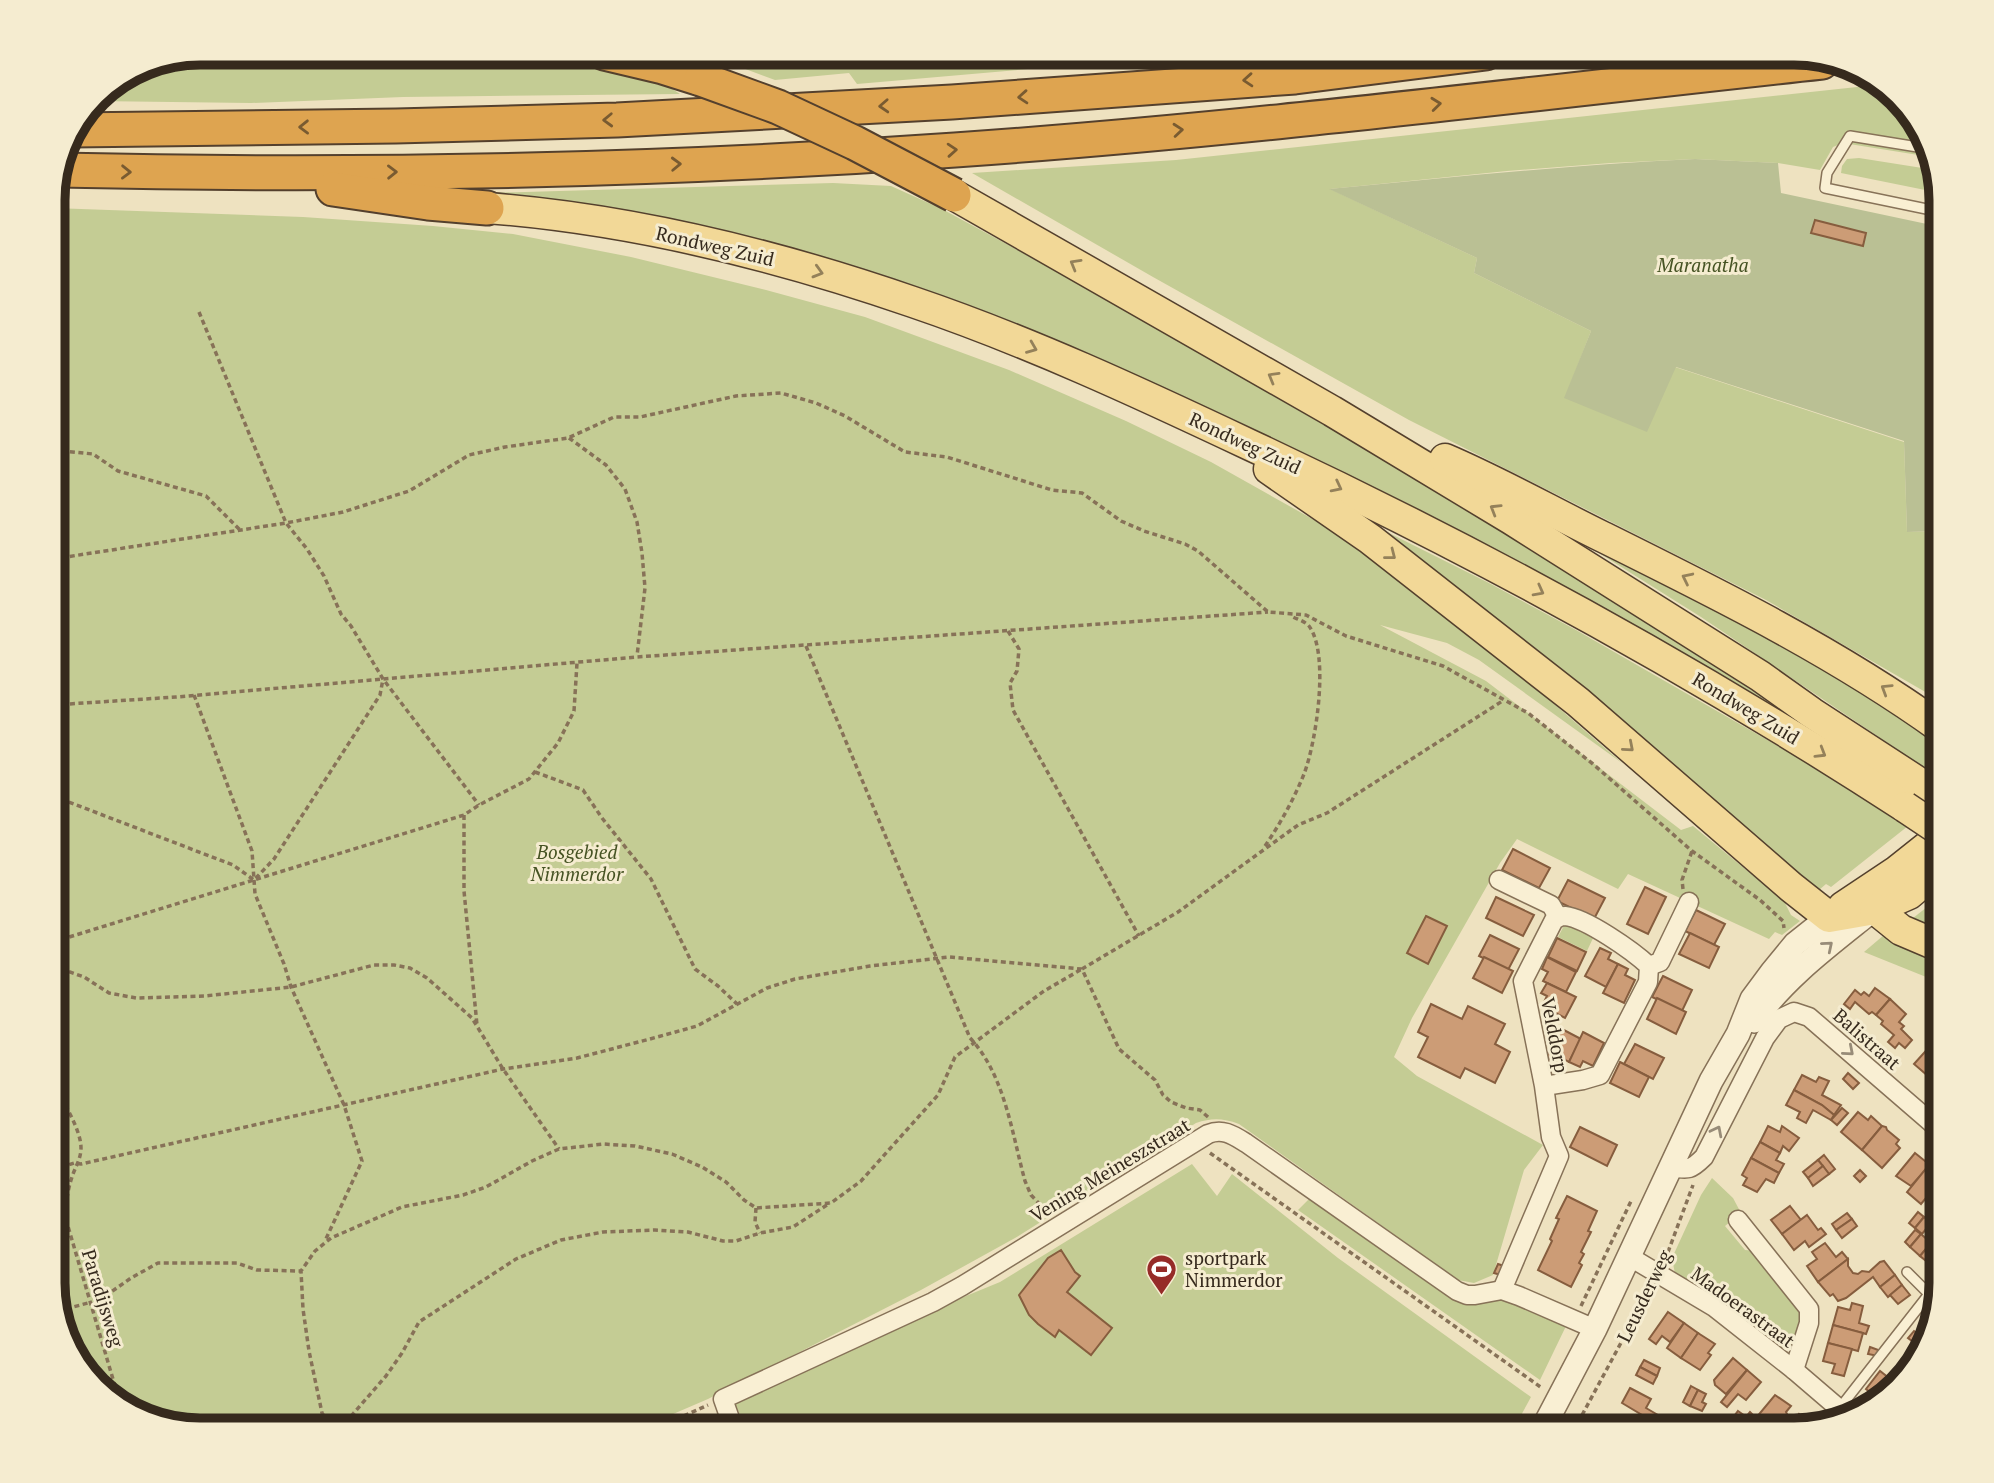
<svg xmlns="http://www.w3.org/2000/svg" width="1994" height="1483" viewBox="0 0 1994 1483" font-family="'PT Serif',serif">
  <rect width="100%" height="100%" fill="#eee2c0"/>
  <g fill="#c4cc94">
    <path d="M200,53H505C554,55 605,62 651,78C661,81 671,88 680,94L403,97L251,103L93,101L102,89L144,64Z"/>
    <polygon points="703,53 1211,53 857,84 849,73 775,80"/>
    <polygon points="1885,84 1926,134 1931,157 1843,143 1833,147 1820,170 1778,163 1695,159 1611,163 1507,171 1330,189 1477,258 1474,273 1591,331 1565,398 1675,367 1904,442 1907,532 1941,531 1941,701 1766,600 1409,420 1153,277 972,173 1176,160"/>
    <polygon points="1859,158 1935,170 1940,193 1841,173 1842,166 1847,159"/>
    <polygon points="833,183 891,186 942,209 1023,253 1144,320 1415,477 1693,650 1791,717 1573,591 1265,437 617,211 523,195 487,193"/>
    <path d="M53,208L303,217L433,226L513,234L631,257L766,290L865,317L1009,370L1126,421L1211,462L1364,548L1461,623L1622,763L1479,660L1447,643L1380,625L1486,681L1681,830L1693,826L1784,901L1791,915L1800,921L1782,935L1775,932L1769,939L1628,874L1618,889L1517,839L1500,863L1412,1018L1394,1057L1417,1076L1543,1145L1524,1170L1493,1275L1474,1283L1458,1280L1239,1124C1222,1118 1212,1118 1196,1123L1072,1203L1062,1196L1039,1209L1047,1218L1015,1238L921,1290L708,1399L636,1430H200L110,1400L68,1349L53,1292Z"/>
    <polygon points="1367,522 1487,582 1576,630 1879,804 1908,826 1831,887 1826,884 1819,890 1805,881 1794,869 1677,778"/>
    <polygon points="1564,531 1703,594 1941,738 1941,779 1701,617"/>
    <polygon points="1941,896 1941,940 1908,922"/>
    <polygon points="1566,922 1594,936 1587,951 1558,937"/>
    <polygon points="1884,935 1941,957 1941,983 1864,952"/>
    <polygon points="1192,1164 1217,1196 1232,1174 1338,1258 1531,1397 1513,1430 747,1430 735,1404 932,1310 1000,1282"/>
    <polygon points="1712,1178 1733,1198 1741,1213 1725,1226 1745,1250 1756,1251 1803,1315 1792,1349 1783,1350 1736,1309 1675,1274 1672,1258 1701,1195"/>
    <polygon points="1311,1197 1451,1295 1505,1297 1567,1324 1540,1380 1298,1210"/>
    <polygon points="718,1413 721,1420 706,1430 678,1430"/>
  </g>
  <path fill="#bac094" d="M1695,159L1778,163L1781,193L1941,227V531L1907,532L1904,441L1676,367L1647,432L1564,398L1591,331L1474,273L1477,258L1329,189C1451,177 1572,165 1695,159Z"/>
  <g fill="#cc9c76" stroke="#865d3e" stroke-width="2">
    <polygon points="1815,220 1866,233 1863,246 1811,233"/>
    <polygon points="1513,849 1550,868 1539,888 1502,870"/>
    <polygon points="1568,880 1605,898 1594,919 1557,901"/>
    <polygon points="1645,887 1666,897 1648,934 1627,924"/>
    <polygon points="1496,897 1534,915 1523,936 1486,918"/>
    <polygon points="1696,910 1725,924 1714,945 1685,931"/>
    <polygon points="1426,916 1447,926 1428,964 1407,953"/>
    <polygon points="1690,933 1719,947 1709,968 1679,954"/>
    <polygon points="1490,935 1519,949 1508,970 1479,956"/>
    <polygon points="1557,938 1586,952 1577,971 1548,957"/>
    <polygon points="1600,948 1611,953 1608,959 1618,964 1606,987 1585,976"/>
    <polygon points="1484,957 1513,971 1502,993 1473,978"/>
    <polygon points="1547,957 1576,972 1566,992 1543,981 1548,972 1542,969"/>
    <polygon points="1618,964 1628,969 1625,975 1635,980 1624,1003 1603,993"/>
    <polygon points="1663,976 1692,990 1682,1011 1652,997"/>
    <polygon points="1547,983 1576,997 1565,1018 1542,1006 1547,996 1541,993"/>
    <polygon points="1875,988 1890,999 1876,1015 1872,1012 1869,1014 1855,1002 1850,1009 1844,1004 1855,990 1861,995 1864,992 1869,996"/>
    <polygon points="1657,998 1686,1012 1676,1034 1647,1019"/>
    <polygon points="1890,999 1906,1014 1899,1022 1904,1026 1901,1029 1912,1040 1905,1048 1899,1043 1895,1048 1888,1042 1894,1035 1881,1024 1883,1021 1876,1015"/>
    <polygon points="1431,1004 1462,1019 1468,1006 1505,1024 1495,1044 1510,1052 1495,1083 1465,1068 1460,1078 1418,1057 1428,1037 1418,1032"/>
    <polygon points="1560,1028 1581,1039 1569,1062 1560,1057 1557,1063 1546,1057"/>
    <polygon points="1583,1032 1604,1043 1593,1066 1583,1061 1580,1067 1569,1062"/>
    <polygon points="1941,1034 1941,1060 1928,1076 1914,1064"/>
    <polygon points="1635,1044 1664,1058 1653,1079 1624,1064"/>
    <polygon points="1941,1060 1941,1088 1928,1076"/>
    <polygon points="1620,1062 1649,1077 1639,1097 1610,1083"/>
    <polygon points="1848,1073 1859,1083 1853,1089 1843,1079"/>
    <polygon points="1802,1075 1816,1082 1819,1077 1829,1081 1822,1095 1841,1105 1834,1115 1822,1105 1794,1090"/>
    <polygon points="1794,1090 1822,1105 1834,1115 1831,1120 1813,1110 1806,1123 1797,1118 1800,1112 1786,1105"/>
    <polygon points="1842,1108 1848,1113 1837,1125 1831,1120"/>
    <polygon points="1858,1112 1868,1120 1871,1116 1882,1126 1862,1150 1841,1132"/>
    <polygon points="1768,1126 1780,1132 1782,1126 1799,1138 1789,1151 1783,1146 1780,1153 1760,1142"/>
    <polygon points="1882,1126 1886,1127 1887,1130 1899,1140 1896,1144 1900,1148 1882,1168 1862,1150"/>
    <polygon points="1580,1127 1617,1145 1607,1166 1570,1147"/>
    <polygon points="1760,1142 1780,1153 1776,1160 1784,1164 1779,1173 1751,1158"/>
    <polygon points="1915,1153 1930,1165 1911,1186 1896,1176"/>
    <polygon points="1824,1155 1835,1169 1829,1174 1818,1160"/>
    <polygon points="1751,1158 1779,1173 1774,1183 1766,1179 1757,1192 1743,1185 1747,1178 1742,1175"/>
    <polygon points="1818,1160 1823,1166 1808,1178 1803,1172"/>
    <polygon points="1823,1166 1829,1174 1813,1186 1808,1178"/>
    <polygon points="1928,1166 1941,1180 1921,1204 1907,1192"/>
    <polygon points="1860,1170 1866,1176 1860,1182 1854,1176"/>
    <polygon points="1567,1196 1597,1211 1588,1231 1591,1232 1581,1252 1584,1254 1579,1263 1582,1265 1571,1287 1538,1270 1552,1241 1550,1239 1559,1219 1556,1218"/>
    <polygon points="1790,1206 1801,1220 1782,1234 1771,1220"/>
    <polygon points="1918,1212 1924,1217 1915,1228 1909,1223"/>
    <polygon points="1847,1213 1852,1219 1836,1230 1832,1224"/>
    <polygon points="1807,1215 1818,1230 1821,1228 1826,1234 1809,1247 1805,1241 1794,1250 1782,1234"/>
    <polygon points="1924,1217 1931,1223 1922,1234 1915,1228"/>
    <polygon points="1852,1219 1857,1226 1842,1238 1836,1230"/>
    <polygon points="1915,1230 1921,1234 1910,1247 1905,1242"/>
    <polygon points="1921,1234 1931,1243 1920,1256 1910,1247"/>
    <polygon points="1825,1243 1836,1257 1842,1252 1848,1259 1818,1282 1807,1266 1817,1259 1812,1252"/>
    <polygon points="1931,1243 1941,1251 1930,1264 1920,1256"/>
    <polygon points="1061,1250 1075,1272 1080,1276 1067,1292 1112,1328 1091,1355 1059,1330 1055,1337 1038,1324 1029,1315 1019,1295 1048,1258"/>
    <polygon points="1941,1251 1941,1270 1940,1272 1930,1264"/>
    <polygon points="1848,1259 1848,1266 1853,1273 1858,1274 1862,1271 1869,1272 1880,1262 1884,1261 1895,1275 1880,1287 1873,1277 1846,1298 1838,1301 1833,1294 1830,1296 1818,1282"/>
    <polygon points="1498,1264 1504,1266 1501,1275 1494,1273"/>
    <polygon points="1895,1275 1902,1285 1888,1297 1880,1287"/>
    <polygon points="1902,1285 1910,1295 1898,1304 1890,1295"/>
    <polygon points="1852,1303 1863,1306 1859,1323 1869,1326 1866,1334 1833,1325 1838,1307 1850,1310"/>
    <polygon points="1668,1312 1684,1323 1670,1342 1662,1336 1656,1344 1649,1339"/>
    <polygon points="1684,1323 1698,1333 1681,1358 1667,1348"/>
    <polygon points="1833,1325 1863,1333 1858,1351 1828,1343"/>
    <polygon points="1914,1331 1923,1338 1920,1347 1908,1338"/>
    <polygon points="1698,1333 1715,1344 1708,1353 1711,1355 1700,1370 1681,1358"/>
    <polygon points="1828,1343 1852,1349 1844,1376 1832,1373 1835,1364 1823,1361"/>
    <polygon points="1870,1347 1881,1351 1878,1356 1868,1354"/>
    <polygon points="1733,1358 1747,1370 1726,1394 1715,1385 1714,1380"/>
    <polygon points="1644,1360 1660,1368 1657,1376 1640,1367"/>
    <polygon points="1640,1367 1657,1376 1653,1384 1636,1375"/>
    <polygon points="1896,1368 1901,1372 1879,1399 1866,1389 1880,1371 1889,1378"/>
    <polygon points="1747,1370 1761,1382 1746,1400 1738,1394 1727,1407 1721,1402"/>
    <polygon points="1901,1372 1906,1376 1883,1396"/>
    <polygon points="1691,1386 1698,1390 1690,1406 1683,1402"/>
    <polygon points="1630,1388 1651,1399 1646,1408 1658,1415 1654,1422 1622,1403"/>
    <polygon points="1698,1390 1706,1394 1702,1402 1706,1404 1702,1411 1690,1406"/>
    <polygon points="1775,1395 1791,1406 1786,1412 1787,1414 1775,1428 1772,1430 1765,1430 1756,1423 1750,1430 1735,1430 1750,1412 1756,1418"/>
    <polygon points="1738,1411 1745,1416 1734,1430 1726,1427"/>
    <polygon points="1799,1414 1805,1419 1799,1428 1800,1429 1793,1430 1789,1427"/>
    <polygon points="1670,1417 1690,1428 1688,1430 1663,1430"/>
    <polygon points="1612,1423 1626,1430 1608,1430"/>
  </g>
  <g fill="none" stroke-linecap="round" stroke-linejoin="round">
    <defs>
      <g id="service">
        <polyline points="1930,149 1850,136 1827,173 1825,188 1941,212"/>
        <polyline points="1839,1409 1929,1294 1907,1272"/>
      </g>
      <g id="minor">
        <polyline points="1499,880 1551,905 1558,917"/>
        <polyline points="1649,966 1660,962 1689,902"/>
        <path d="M1670,1167C1689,1170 1691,1170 1704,1157L1765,1038L1779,1019L1794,1012L1809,1017L1941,1131"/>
        <polyline points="1738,1220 1809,1309 1809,1323 1794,1370"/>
        <polyline points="1630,1257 1714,1307 1794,1370 1850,1418"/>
        <path d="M1502,1290L1559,1156L1551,1137L1544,1086L1523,981L1554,920C1558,918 1560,916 1565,916C1586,918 1633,951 1649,966L1648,982L1600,1075L1583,1080L1544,1086"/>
        <path d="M734,1430L723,1399L933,1302L962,1286L1208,1134C1223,1128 1233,1135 1246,1143L1457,1291L1467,1295H1475L1502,1290L1519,1296L1595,1329"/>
      </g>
      <g id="tertiary">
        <path d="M1754,1021C1786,976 1832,943 1874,909"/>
        <polyline points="1542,1430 1595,1329 1711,1081 1738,1034 1752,999 1772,972 1795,944 1829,917"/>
      </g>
      <g id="primary">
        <polyline points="954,195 1332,411 1511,519 1760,676 1812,713 1941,797"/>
        <path d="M487,208C631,219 777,255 913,302C1028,341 1140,393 1250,445C1477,551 1696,671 1905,807"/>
        <path d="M1445,459C1499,482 1550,511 1603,537C1720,595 1835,652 1941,728"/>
        <polyline points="1269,469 1370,539 1578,702 1791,887 1829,917 1875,909 1909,894 1941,867"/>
        <polyline points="1843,907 1897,871 1941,836"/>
        <polyline points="1875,909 1901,930 1941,947"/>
      </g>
      <g id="motorway">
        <polyline points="604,53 663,67 701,79"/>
        <polyline points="72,130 396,126 617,120 952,102 1295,77 1486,53"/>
        <path d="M58,170C357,177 657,171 955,150C1245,130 1534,93 1822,62"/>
        <polyline points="333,189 428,203 487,208"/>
      </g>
    </defs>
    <use href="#service" stroke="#877258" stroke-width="12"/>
    <use href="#minor" stroke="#877258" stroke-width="21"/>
    <use href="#tertiary" stroke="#877258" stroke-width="26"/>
    <use href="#primary" stroke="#54402d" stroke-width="33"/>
    <use href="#motorway" stroke="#54402d" stroke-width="37"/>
    <g stroke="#877258" stroke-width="3.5" stroke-dasharray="5 3.5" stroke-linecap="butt">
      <polyline points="199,312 286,523 307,549 324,576 341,614 351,626 383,679 479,805"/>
      <polyline points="569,438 606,465 625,489 637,522 642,553 645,588 637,656"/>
      <polyline points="53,450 93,454 118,471 206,496 240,530"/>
      <polyline points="53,559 286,523 343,512 409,491 469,455 505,447 568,438 614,417 640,417 736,396 781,393 816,403 845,416 905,452 947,457 1052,490 1082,493 1121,521 1144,531 1185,544 1198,551 1268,612 1306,615 1346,636 1443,666 1528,713 1593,764 1692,851 1760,900 1783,921 1784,928"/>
      <polyline points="1008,631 1019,649 1017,671 1010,683 1013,710 1139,936"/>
      <path d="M806,646L970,1038C1005,1075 1012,1134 1025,1181L1031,1195L1049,1214"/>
      <polyline points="194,695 252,851 255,894 284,964 291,987 344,1105 362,1161 325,1241"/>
      <polyline points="53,705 176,697 637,657 1268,612"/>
      <polyline points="535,772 583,790 602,818 651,879 695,969 718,986 737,1004"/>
      <polyline points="53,796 233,865 254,880 274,859 380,695 383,679"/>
      <polyline points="464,815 464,891 477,1025"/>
      <path d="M1265,846C1280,824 1294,799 1304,774C1316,743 1330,654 1309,626C1305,621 1296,619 1291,616"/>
      <polyline points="1683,889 1682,880 1692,851"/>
      <polyline points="53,942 464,815 479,805 529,779 558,743 574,711 577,663"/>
      <polyline points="53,966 84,977 109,993 136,998 204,996 291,987 374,965 394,965 410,968 427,978 472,1018 503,1069 559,1149"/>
      <path d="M53,1083C62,1100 81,1129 81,1148C81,1158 76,1166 73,1174C67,1191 65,1206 67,1223L120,1403"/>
      <polyline points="1208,1117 1200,1110 1186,1108 1171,1102 1163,1095 1155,1080 1119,1049 1082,969 1178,912 1298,825 1327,813 1504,700"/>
      <polyline points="1210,1153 1542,1388"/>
      <polyline points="53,1170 74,1163 81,1164 503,1069 577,1058 650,1039 697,1026 767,988 795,979 870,966 949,957 1081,969"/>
      <polyline points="53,1208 66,1215"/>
      <polyline points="756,1208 755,1222 760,1233"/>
      <polyline points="1665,1260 1693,1185"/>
      <polyline points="1581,1306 1632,1199"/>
      <polyline points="58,1311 88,1303 94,1304 131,1278 158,1263 237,1263 257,1270 300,1271"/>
      <polyline points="333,1430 322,1413 309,1351 303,1309 301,1271 315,1251 331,1238 402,1207 463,1195 486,1187 532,1161 559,1149 603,1144 635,1146 672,1154 702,1167 726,1182 744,1200 756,1208 831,1203 861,1181 938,1095 955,1057 1044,991 1082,969"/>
      <polyline points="341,1430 346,1422 386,1376 402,1353 419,1322 516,1259 561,1240 603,1232 655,1230 688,1232 723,1241 736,1241 760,1233 793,1227 830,1203"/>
      <polyline points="653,1430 708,1405"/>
      <polyline points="1574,1430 1650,1289"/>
    </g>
    <use href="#service" stroke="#f9efd3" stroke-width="9"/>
    <use href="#minor" stroke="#f9efd3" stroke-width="18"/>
    <use href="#tertiary" stroke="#f9efd3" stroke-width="23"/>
    <use href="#primary" stroke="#f2d897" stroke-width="30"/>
    <use href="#motorway" stroke="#dea450" stroke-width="33"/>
    <defs>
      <polyline id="primary-bridge" points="1905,807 1941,831"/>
      <polyline id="motorway-bridge" points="701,79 778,107 855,143 954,195"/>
    </defs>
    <use href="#primary-bridge" stroke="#54402d" stroke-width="33" stroke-linecap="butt"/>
    <use href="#motorway-bridge" stroke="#54402d" stroke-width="37" stroke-linecap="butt"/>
    <use href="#primary-bridge" stroke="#f2d897" stroke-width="30"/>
    <use href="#motorway-bridge" stroke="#dea450" stroke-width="33"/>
  </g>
  <defs><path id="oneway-chevron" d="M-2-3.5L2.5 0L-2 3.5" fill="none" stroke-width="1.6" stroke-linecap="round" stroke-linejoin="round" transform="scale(1.75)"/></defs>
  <g stroke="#795b31">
    <use href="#oneway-chevron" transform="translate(1248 80) rotate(176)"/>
    <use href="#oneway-chevron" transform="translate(1023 97) rotate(176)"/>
    <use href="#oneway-chevron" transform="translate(1436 104) rotate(-6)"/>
    <use href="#oneway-chevron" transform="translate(884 106) rotate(177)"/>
    <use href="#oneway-chevron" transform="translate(608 120) rotate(178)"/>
    <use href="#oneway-chevron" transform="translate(304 127) rotate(179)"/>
    <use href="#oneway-chevron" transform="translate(1178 130) rotate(-5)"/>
    <use href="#oneway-chevron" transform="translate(952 150) rotate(-4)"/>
    <use href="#oneway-chevron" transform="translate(676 164) rotate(-2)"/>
    <use href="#oneway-chevron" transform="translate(126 172) rotate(1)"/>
    <use href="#oneway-chevron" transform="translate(392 172) rotate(-1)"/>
  </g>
  <g stroke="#94815a">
    <use href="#oneway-chevron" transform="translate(1075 264) rotate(-150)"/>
    <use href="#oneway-chevron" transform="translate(818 272) rotate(16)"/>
    <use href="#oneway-chevron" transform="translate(1032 348) rotate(22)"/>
    <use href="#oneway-chevron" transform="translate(1273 377) rotate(-150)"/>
    <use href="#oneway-chevron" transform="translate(1337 487) rotate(27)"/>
    <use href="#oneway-chevron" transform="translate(1495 509) rotate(-149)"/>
    <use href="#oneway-chevron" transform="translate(1391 555) rotate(38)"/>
    <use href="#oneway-chevron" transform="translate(1687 578) rotate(-154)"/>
    <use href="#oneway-chevron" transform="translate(1539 591) rotate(28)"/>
    <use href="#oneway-chevron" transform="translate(1886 689) rotate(-148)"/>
    <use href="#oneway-chevron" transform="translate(1629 747) rotate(41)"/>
    <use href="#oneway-chevron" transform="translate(1821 753) rotate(31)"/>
  </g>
  <g stroke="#988c78">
    <use href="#oneway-chevron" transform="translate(1828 946) rotate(-40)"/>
    <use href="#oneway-chevron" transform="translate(1849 1051) rotate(41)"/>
    <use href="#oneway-chevron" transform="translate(1717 1131) rotate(-63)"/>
  </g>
  <defs>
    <symbol id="stadium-pin" viewBox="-11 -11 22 30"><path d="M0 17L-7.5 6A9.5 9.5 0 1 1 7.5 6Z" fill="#962b28" stroke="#f5ecd0"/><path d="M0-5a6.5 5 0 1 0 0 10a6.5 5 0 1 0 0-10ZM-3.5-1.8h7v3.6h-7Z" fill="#fff"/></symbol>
  </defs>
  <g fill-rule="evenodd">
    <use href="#stadium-pin" x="1144" y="1252" width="35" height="47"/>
  </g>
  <g text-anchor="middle" stroke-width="6" stroke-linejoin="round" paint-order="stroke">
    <g font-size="19" fill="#362a1d" stroke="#f5ecd0">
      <text transform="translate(715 246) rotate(13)" y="7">Rondweg Zuid</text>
      <text transform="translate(1245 443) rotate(25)" y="7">Rondweg Zuid</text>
      <text transform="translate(1746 708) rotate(31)" y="7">Rondweg Zuid</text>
      <text transform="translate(1555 1035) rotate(79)" y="7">Velddorp</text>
      <text transform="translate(1867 1039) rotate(41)" y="7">Balistraat</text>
      <text transform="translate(1110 1170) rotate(-31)" y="7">Vening Meineszstraat</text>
      <text transform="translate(1644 1296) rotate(-64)" y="7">Leusderweg</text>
      <text transform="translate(103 1298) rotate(73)" y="7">Paradijsweg</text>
      <text transform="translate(1743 1307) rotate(36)" y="7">Madoerastraat</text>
    </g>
    <g font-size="19" font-style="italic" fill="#465323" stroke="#f5ecd0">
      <text x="1703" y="272">Maranatha</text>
      <text x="577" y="859">Bosgebied<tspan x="577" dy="22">Nimmerdor</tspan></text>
    </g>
    <g font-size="19" fill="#362a1d" stroke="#f5ecd0" text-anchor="start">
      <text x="1185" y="1265">sportpark<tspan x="1185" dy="22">Nimmerdor</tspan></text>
    </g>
  </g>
  <path d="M0 0H1994V1483H0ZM200 65H1794A135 135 0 0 1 1929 200V1283A135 135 0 0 1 1794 1418H200A135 135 0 0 1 65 1283V200A135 135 0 0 1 200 65Z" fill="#f5ecd0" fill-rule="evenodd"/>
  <path fill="none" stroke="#362a1d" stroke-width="9" d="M200 65H1794A135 135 0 0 1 1929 200V1283A135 135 0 0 1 1794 1418H200A135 135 0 0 1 65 1283V200A135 135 0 0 1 200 65Z"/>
</svg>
